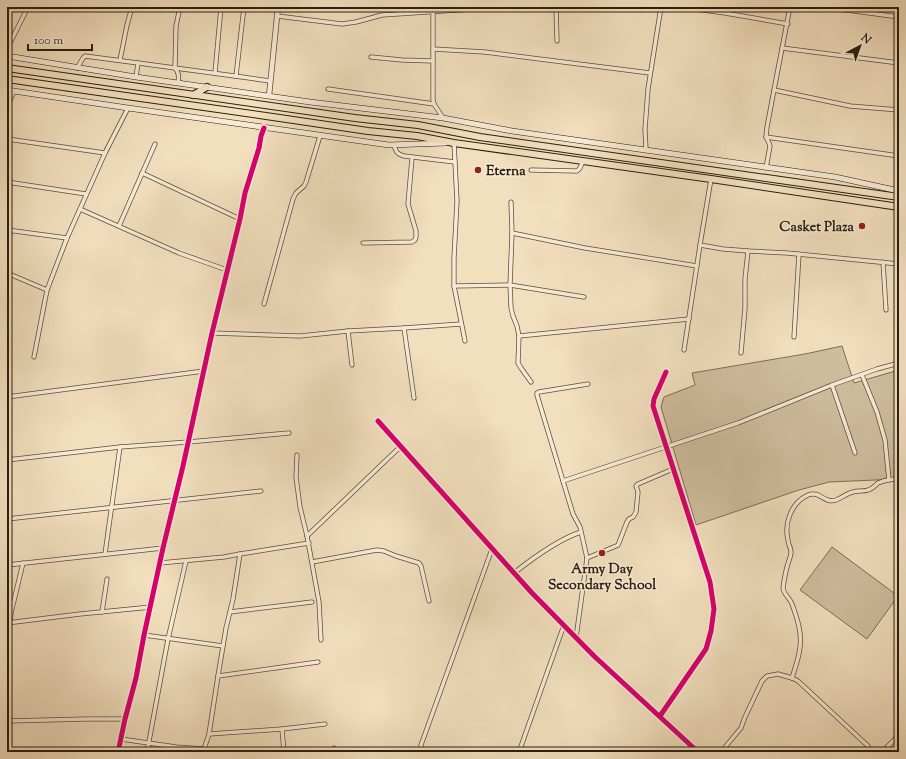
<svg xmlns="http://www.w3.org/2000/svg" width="906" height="759" viewBox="0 0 906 759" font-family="'Sorts Mill Goudy',serif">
  <rect width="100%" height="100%" fill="#f2dfbe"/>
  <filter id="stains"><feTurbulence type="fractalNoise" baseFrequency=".005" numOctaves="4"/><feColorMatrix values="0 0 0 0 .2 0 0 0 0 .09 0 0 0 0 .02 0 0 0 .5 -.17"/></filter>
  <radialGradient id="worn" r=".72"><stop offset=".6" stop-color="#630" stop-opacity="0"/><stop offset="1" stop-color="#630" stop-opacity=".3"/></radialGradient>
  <g fill="#d0bea0" stroke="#7d6e58">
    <polygon points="842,346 854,383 899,370 899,479 829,482 799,490 696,525 661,407 664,397 695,385 692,373 805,354"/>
    <polygon points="832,547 898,596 867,639 800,590"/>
  </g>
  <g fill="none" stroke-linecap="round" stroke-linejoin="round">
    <defs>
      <g id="minor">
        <polyline points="433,7 433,100 434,104 443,118"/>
        <polyline points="556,7 557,41"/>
        <polyline points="681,7 725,13 788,24"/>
        <polyline points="824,7 899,17"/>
        <polyline points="277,16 342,24 356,22 382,15 503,7"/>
        <polyline points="782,48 899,63"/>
        <polyline points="7,49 28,7"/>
        <polyline points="433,49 485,52 650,73"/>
        <polyline points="371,57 402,60 433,61"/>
        <polyline points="120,60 127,25 132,7"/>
        <polyline points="77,68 83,58 85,56 138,63"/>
        <polyline points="215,73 221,7"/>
        <polyline points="236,76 244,7"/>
        <polyline points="136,77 138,63 242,77 270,81"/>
        <path d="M178,83C179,76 179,73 175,68L176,26L180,7"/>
        <polyline points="328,89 434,104"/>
        <polyline points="774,90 850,106 899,110"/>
        <polyline points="7,107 14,91"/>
        <polyline points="766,137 899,156"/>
        <polyline points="7,139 105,153"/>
        <polyline points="454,143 457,201 454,258 454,286 465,341"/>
        <path d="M394,145C396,152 397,154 404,156L455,162"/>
        <polyline points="646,150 645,129 648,89 661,7"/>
        <polyline points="766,168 770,146 769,143 766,137 767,127 774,90 790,7"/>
        <polyline points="531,170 577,171 580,168 583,161"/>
        <polyline points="142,173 240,219"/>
        <polyline points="7,182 86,194"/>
        <polyline points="511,202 512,233 510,285 511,308 513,316 517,326 519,336 518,363 521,368 531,382"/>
        <polyline points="80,209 179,253 227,270"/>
        <polyline points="119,226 155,144"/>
        <polyline points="7,230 67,238"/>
        <polyline points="512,233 585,248 697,266"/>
        <polyline points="363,243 412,242 415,240 416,237 416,231 408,204 412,158"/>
        <polyline points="700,245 723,249 748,251 787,253 899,264"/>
        <polyline points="883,262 886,310"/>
        <polyline points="7,273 47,290"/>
        <polyline points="454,286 510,285 584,297"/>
        <polyline points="264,304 293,199 296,193 304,186 306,182 320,136"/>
        <polyline points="404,328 414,398"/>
        <polyline points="348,331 352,365"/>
        <polyline points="212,333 300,336 348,331 404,328 461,324"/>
        <polyline points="519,336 689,319"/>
        <polyline points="794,337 799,254"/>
        <polyline points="684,350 700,245 711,179"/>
        <polyline points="741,353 745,308 745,279 748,251"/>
        <polyline points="34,357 47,290 67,238 105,153 128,108"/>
        <polyline points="862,375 877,412 885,440 889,480"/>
        <polyline points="832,385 855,453"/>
        <polyline points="7,397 204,371"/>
        <polyline points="378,421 532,593 594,656 698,752"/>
        <polyline points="297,455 296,477 300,507 307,536 319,602 321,640"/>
        <polyline points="7,460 120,447 188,442 289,433"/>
        <polyline points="563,481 738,423 832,385 877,369 899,363"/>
        <polyline points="7,519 261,491"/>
        <polyline points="307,536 401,446"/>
        <polyline points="105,554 120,447"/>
        <polyline points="240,554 309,543"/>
        <polyline points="587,558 616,546 618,545 627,522 629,519 633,517 636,512 638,492 636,486 638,484 673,469"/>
        <polyline points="312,562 377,550 384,551 396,556 419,563 421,566 429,601"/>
        <polyline points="160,563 224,557 240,554 233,599 226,628 218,676 209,734 203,752"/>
        <polyline points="7,565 163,548"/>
        <path d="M514,573C533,558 559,539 581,532"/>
        <polyline points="102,612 107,579"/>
        <polyline points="230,612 312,602"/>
        <polyline points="7,623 80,614 151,607"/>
        <polyline points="144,635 223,646"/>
        <polyline points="576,638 587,558 580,527 573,514 537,395 537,393 539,392 588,384"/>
        <polyline points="7,651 11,613 23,563"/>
        <polyline points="218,676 318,662"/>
        <path d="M792,678C795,668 799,658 800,647C802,632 797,618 792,604C790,598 784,595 783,588C784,581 785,574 787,567C788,562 791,557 791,552C791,548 788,544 788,540C784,523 791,503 808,495C820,490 824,504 836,500C842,498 847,493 853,492C858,490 863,492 868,490C872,489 875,486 878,483C885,480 892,479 899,479"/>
        <polyline points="660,716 706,649 711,631 714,609 710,582 653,406 654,399 666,372"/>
        <polyline points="7,721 87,719 125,719"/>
        <polyline points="282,729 284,752"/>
        <polyline points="209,734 282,729 325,724"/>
        <polyline points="121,739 176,747 204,749"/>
        <polyline points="334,748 335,752"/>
        <polyline points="118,752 125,719 136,678 144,635 163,548 183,466 212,333 240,219 245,193 259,148 261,136 264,128"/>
        <polyline points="147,752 168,639 186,561"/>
        <polyline points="424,752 421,748 421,745 492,549"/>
        <polyline points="519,752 564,625"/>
        <polyline points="721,752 741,728 745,717 762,681 767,676 778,674 792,678 798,681 868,746 871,752"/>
        <polyline points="882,752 899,735"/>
      </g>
      <polyline id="tertiary" points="269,96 278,7"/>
      <g id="secondary">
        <polyline points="7,56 136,77 310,102 443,118 512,131 835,177 899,191"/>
        <polyline points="7,90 128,108 389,145 446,143"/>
      </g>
      <g id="trunk">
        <polyline points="7,68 355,118 418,125 480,137 899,197"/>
        <polyline points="7,79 266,116 368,131 417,136 454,143 711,179 899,207"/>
        <polyline points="193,95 207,87"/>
      </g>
    </defs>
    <use href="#minor" stroke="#5c4e3c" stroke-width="5"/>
    <use href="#tertiary" stroke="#5c4e3c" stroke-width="6"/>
    <use href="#secondary" stroke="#2a1e10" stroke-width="6"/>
    <use href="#trunk" stroke="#2a1e10" stroke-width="8"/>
    <use href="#minor" stroke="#f7ead5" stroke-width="3.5"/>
    <use href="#tertiary" stroke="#f7ead5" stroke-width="4.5"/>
    <use href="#secondary" stroke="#f7ead5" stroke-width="5"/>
    <use href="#trunk" stroke="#f2dfbe" stroke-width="6"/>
    <defs>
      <g id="cycleway">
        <polyline points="378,421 532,593 594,656 698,752"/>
        <polyline points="660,716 706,649 711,631 714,609 710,582 653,406 654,399 666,372"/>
        <polyline points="118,752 125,719 136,678 144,635 163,548 183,466 212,333 240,219 245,193 259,148 261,136 264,128"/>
      </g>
    </defs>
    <use href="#cycleway" stroke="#f7ead5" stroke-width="8"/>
    <use href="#cycleway" stroke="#d6006c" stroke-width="5"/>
  </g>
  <g fill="#8f2418" stroke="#f7ead5" stroke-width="1.5">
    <circle cx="478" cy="170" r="4"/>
    <circle cx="862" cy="226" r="4"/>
    <circle cx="602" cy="553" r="4"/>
  </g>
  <g text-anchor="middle" stroke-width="3" stroke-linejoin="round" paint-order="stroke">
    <g font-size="14" font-weight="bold" fill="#2a1e10" stroke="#f7ead5" text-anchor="start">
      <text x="486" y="175">Eterna</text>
      <text x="854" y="231" text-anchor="end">Casket Plaza</text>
      <text x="602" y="573" text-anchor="middle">Army Day<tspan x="602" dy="16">Secondary School</tspan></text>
    </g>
  </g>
  <rect width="906" height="759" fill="none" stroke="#f2dfbe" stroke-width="24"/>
  <rect x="8" y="8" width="890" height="743" fill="none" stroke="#2a1e10" stroke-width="2"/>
  <rect x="12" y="12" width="882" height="735" fill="none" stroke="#2a1e10"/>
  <g transform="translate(860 46) rotate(41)" stroke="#f7ead5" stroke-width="3" paint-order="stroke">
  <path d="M0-3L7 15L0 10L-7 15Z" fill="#2a1e10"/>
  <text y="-6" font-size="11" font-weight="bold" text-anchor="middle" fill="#2a1e10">N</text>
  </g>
  <path d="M28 44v6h64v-6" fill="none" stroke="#2a1e10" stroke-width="2"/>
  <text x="34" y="44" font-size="12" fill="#2a1e10" stroke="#f7ead5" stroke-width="3" paint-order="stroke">100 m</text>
  <rect width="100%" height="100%" filter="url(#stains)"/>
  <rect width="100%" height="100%" fill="url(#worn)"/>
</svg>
